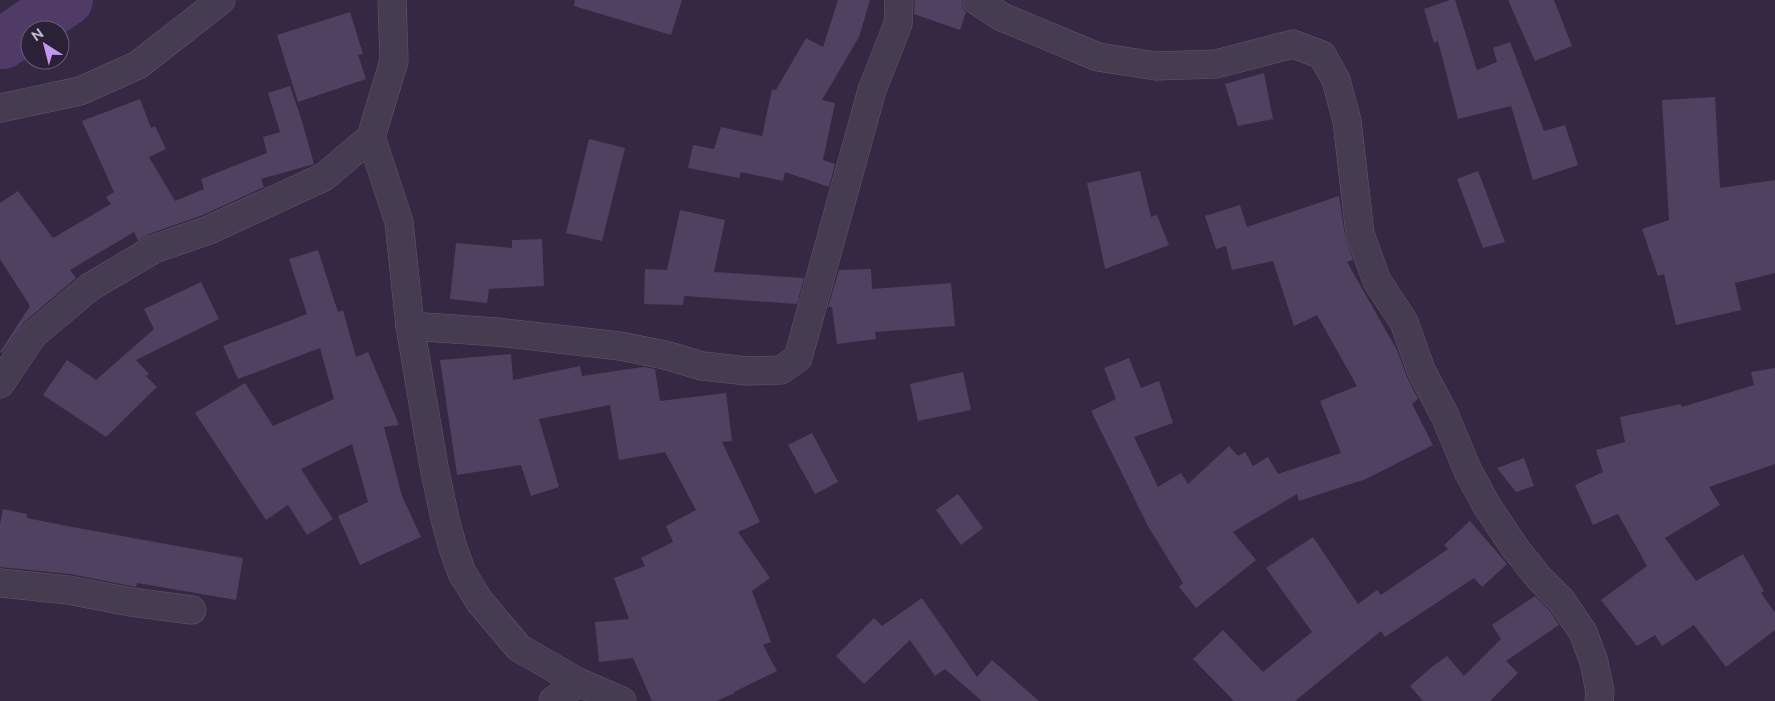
<svg xmlns="http://www.w3.org/2000/svg" width="1775" height="701" viewBox="0 0 1775 701" font-family="Raleway,sans-serif">
  <rect width="100%" height="100%" fill="#342842"/>
  <g fill="none" stroke-linecap="round" stroke-linejoin="round">
    <polyline stroke="#4f3b66" stroke-width="52" points="0,43 3,43 67,0"/>
  </g>
  <g fill="#4f4260">
    <polygon points="575,0 682,0 671,35 574,6"/>
    <polygon points="838,0 870,0 859,37 822,100 835,103 823,160 835,164 829,187 785,172 783,181 741,172 739,178 688,168 693,145 714,149 721,127 762,136 772,89 776,90 806,38 823,47"/>
    <polygon points="915,0 961,0 962,7 966,12 960,30 914,14"/>
    <polygon points="1450,0 1455,0 1477,70 1497,62 1493,48 1510,42 1544,131 1565,125 1578,165 1533,180 1511,106 1458,119 1438,41 1434,43 1424,9"/>
    <polygon points="1508,0 1554,0 1572,46 1535,61"/>
    <polygon points="350,12 363,54 358,55 366,79 298,102 277,35"/>
    <polygon points="1264,73 1273,119 1238,126 1225,84"/>
    <polygon points="290,86 301,118 314,164 261,179 264,187 203,215 149,234 138,241 134,232 70,270 76,278 23,323 2,353 0,352 30,306 0,259 0,203 18,191 53,238 111,204 106,197 114,192 82,121 140,99 151,128 155,126 166,149 149,157 175,201 204,189 201,179 267,153 263,137 280,132 268,93"/>
    <polygon points="1715,97 1720,188 1775,180 1775,273 1735,283 1741,310 1676,325 1664,274 1658,276 1642,229 1669,220 1662,100"/>
    <polygon points="589,139 625,148 602,241 566,233"/>
    <polygon points="1140,171 1151,217 1157,215 1169,245 1105,269 1087,183"/>
    <polygon points="1478,171 1505,242 1483,248 1457,179"/>
    <polygon points="1339,196 1345,236 1353,260 1347,262 1397,350 1407,377 1418,399 1412,404 1433,445 1366,479 1299,501 1297,494 1233,532 1256,560 1196,608 1179,587 1183,583 1149,528 1091,411 1116,399 1104,368 1129,358 1141,388 1159,381 1173,423 1134,437 1158,487 1181,473 1188,484 1229,446 1238,456 1245,452 1253,466 1268,457 1278,474 1341,453 1320,401 1357,386 1317,315 1294,326 1273,261 1232,270 1226,246 1216,249 1205,216 1240,205 1247,227"/>
    <polygon points="680,210 725,220 714,272 804,278 797,304 684,296 683,305 644,304 645,269 667,270"/>
    <polygon points="542,239 544,286 489,289 487,303 450,299 456,243 512,248 512,240"/>
    <polygon points="318,250 338,312 343,310 356,357 368,352 399,425 384,427 402,496 421,537 360,565 338,516 368,502 352,444 301,469 333,519 307,535 288,505 266,520 195,413 245,383 273,426 334,399 320,348 238,379 223,346 307,314 289,259"/>
    <polygon points="871,269 872,289 951,283 955,326 875,332 876,339 837,344 832,307 828,307 839,270"/>
    <polygon points="201,282 219,319 136,360 149,374 146,376 157,387 106,437 43,395 67,360 96,380 154,329 144,309"/>
    <polygon points="511,354 513,380 580,366 582,376 643,367 655,369 660,401 726,393 732,441 722,442 760,522 738,532 770,578 752,591 771,642 763,645 777,671 734,692 735,693 716,701 652,701 633,658 599,662 595,622 629,619 614,578 645,566 641,558 673,542 666,526 696,510 665,452 619,460 610,405 539,419 559,487 531,496 521,465 457,475 440,360"/>
    <polygon points="1775,368 1775,464 1709,487 1720,505 1665,538 1696,581 1743,554 1764,591 1761,593 1775,613 1775,630 1726,667 1694,625 1662,646 1655,635 1637,646 1601,600 1647,566 1618,514 1593,525 1575,485 1603,472 1596,450 1625,442 1620,417 1681,404 1682,407 1754,385 1751,372"/>
    <polygon points="963,372 971,410 918,421 910,384"/>
    <polygon points="812,433 838,482 815,494 788,445"/>
    <polygon points="1524,458 1534,486 1516,492 1497,468"/>
    <polygon points="958,494 983,528 961,545 936,510"/>
    <polygon points="3,509 27,514 27,518 67,526 243,558 236,600 137,583 136,587 70,574 0,567 0,524"/>
    <polygon points="1470,521 1507,564 1482,587 1474,578 1385,637 1381,631 1295,701 1234,701 1193,659 1223,630 1263,672 1312,632 1266,568 1313,537 1358,604 1377,590 1381,595 1448,549 1444,545"/>
    <polygon points="1535,596 1549,610 1559,625 1506,661 1518,673 1490,701 1423,701 1410,686 1433,666 1447,656 1464,676 1501,639 1492,625"/>
    <polygon points="922,598 977,677 992,660 1039,701 982,701 945,669 935,676 910,640 864,684 836,656 874,618 882,626"/>
  </g>
  <g fill="none" stroke-linecap="round" stroke-linejoin="round">
    <defs>
      <g id="minor">
        <polyline points="392,0 394,61 371,137 399,222 410,326 434,467 445,519 453,548 462,573 480,602 519,648 578,682 622,701"/>
        <polyline points="976,0 1002,17 1098,57 1156,66 1216,64 1293,44 1322,55 1336,80 1347,121 1360,234 1377,281 1404,322 1421,370 1445,416 1468,471 1487,506 1515,548 1540,579 1561,600 1583,632 1594,662 1600,692 1599,701"/>
        <polyline points="0,108 80,91 138,65 221,0"/>
        <polyline points="410,326 497,332 620,346 665,355 702,366 748,371 781,370 798,358 872,90 898,24 899,0"/>
        <polyline points="0,384 33,335 90,287 154,249 209,230 324,177 371,137"/>
        <polyline points="0,583 68,590 131,602 192,610"/>
        <polyline points="553,701 578,682"/>
      </g>
    </defs>
    <use href="#minor" stroke="#61576c" stroke-width="29"/>
    <use href="#minor" stroke="#463c52" stroke-width="28"/>
  </g>
  <g transform="translate(45 45) rotate(324)"><circle r="24" fill="#2b2137" stroke="#675e73"/>
  <path d="M0-4L9 19L0 12L-9 19Z" fill="#c496f4"/>
  <text y="-8" font-size="14" font-weight="bold" text-anchor="middle" fill="#c2b9cc">N</text>
  </g>
</svg>
